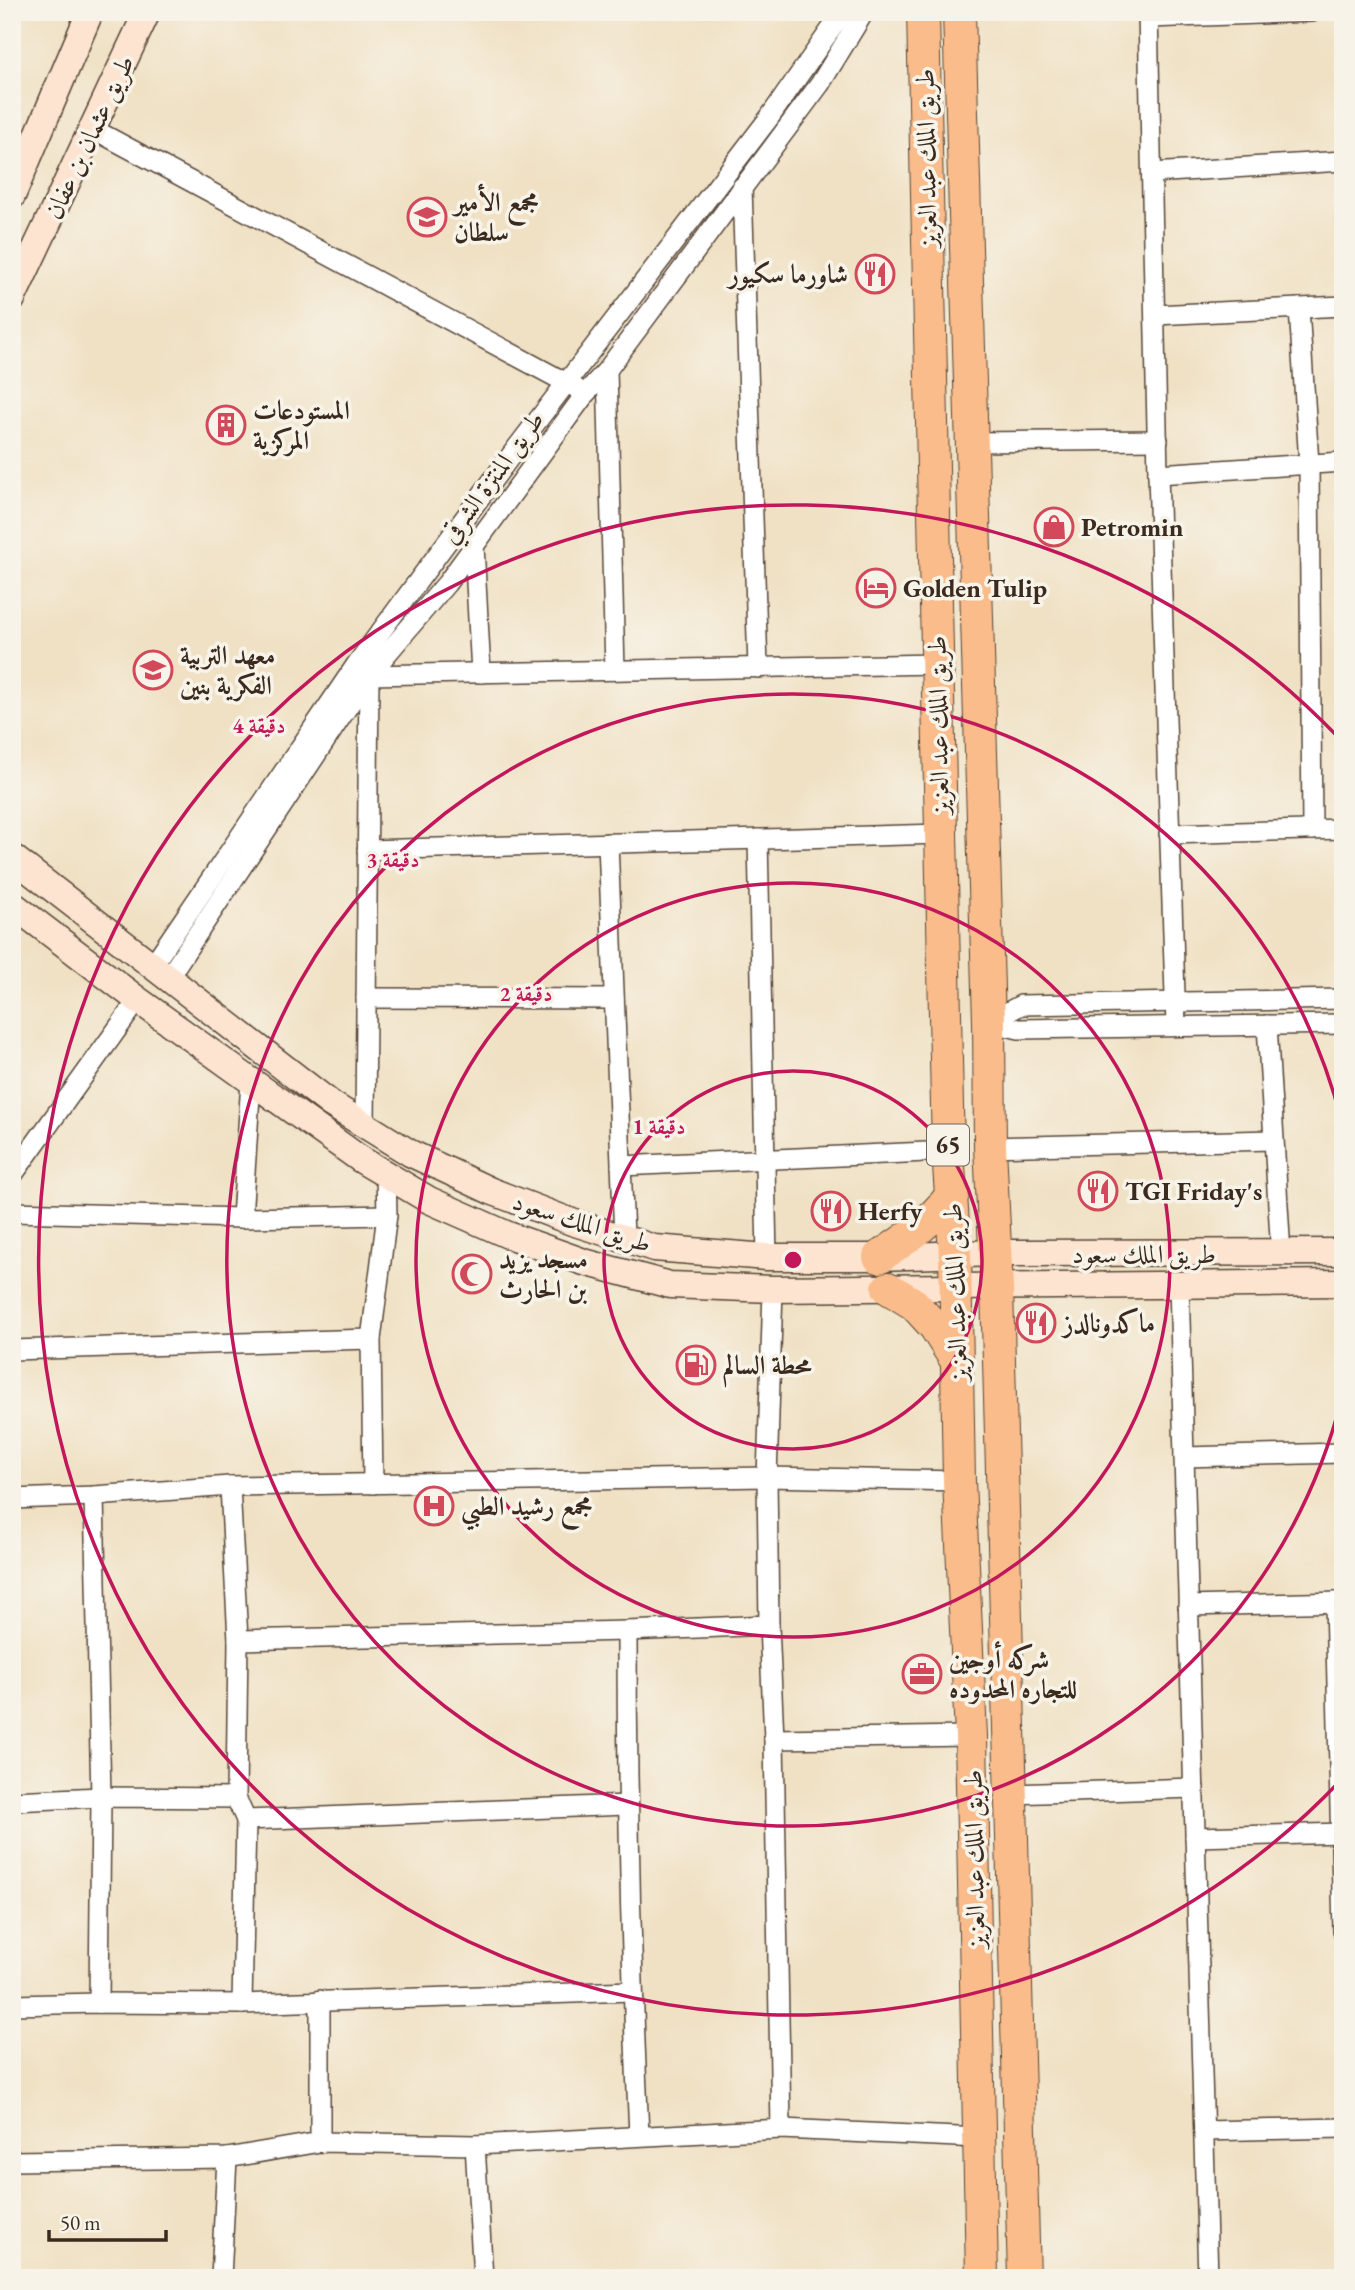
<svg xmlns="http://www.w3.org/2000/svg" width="1355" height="2290" viewBox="0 0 1355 2290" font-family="'EB Garamond',Amiri,serif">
  <rect width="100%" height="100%" fill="#f7f3e8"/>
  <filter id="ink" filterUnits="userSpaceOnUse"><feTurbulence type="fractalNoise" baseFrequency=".0143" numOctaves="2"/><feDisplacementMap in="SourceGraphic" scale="14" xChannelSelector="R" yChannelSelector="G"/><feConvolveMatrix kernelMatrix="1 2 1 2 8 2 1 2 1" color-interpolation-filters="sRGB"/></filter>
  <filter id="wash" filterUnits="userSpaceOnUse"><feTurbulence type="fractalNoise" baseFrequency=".00686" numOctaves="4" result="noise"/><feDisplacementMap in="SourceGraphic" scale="28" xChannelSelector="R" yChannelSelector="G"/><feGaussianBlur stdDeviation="1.57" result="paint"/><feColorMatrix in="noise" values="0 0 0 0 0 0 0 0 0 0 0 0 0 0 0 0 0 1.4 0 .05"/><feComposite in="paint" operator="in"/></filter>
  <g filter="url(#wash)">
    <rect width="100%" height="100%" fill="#f0e1c4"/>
  </g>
  <g filter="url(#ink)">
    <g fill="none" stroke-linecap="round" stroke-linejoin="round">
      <defs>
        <g id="minor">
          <polyline points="1148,12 1158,474 1176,1026"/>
          <polyline points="1149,18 1312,12"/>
          <polyline points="93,129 576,388"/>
          <polyline points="1152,173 1343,161"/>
          <polyline points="742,187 758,668"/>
          <polyline points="1299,308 1309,464 1312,830"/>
          <polyline points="1155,315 1343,306"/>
          <polyline points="607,370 615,670"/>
          <polyline points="971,442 1158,440"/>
          <polyline points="1158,474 1343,462"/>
          <polyline points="474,546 481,673"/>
          <polyline points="362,670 369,675 937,664"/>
          <polyline points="1169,834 1343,829"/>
          <polyline points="758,839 767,1257"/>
          <polyline points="608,843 624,1237"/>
          <polyline points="367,850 941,834"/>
          <polyline points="152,966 356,665 515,450 769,118 843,12"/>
          <polyline points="168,978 369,675 447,583 586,393 607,370 820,84 864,12"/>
          <polyline points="366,998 614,999"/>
          <polyline points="989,1022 1021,1005 1343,999"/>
          <polyline points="989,1022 1019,1029 1343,1024"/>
          <polyline points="1267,1025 1281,1254"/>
          <polyline points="365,1125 369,676"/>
          <polyline points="990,1147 1273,1140"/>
          <polyline points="621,1166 948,1151"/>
          <polyline points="12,1176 138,1000"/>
          <polyline points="12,1212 242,1218 387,1215"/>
          <polyline points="242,1218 251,1081"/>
          <polyline points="1179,1285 1208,2278"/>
          <polyline points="773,1289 767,1477 769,1625 774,1739 781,2129"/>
          <polyline points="12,1350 371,1339"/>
          <polyline points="1184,1457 1343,1453"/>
          <polyline points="373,1484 371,1339 387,1215 386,1174"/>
          <polyline points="230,1486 238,1640 236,1798 246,1820 242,2004"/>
          <polyline points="94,1496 101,1797 99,2003"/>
          <polyline points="12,1499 94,1496 230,1486 767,1477 959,1481"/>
          <polyline points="1335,1602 1343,1931"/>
          <polyline points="1188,1606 1343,1602"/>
          <path d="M627,1631C627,1799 631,1967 639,2135"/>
          <polyline points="238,1640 627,1631 769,1625"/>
          <polyline points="774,1739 971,1736"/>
          <polyline points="1011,1794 1194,1788"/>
          <polyline points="12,1801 101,1797 236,1798"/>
          <polyline points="246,1820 627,1805"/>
          <polyline points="1195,1837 1343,1833"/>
          <polyline points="12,2005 99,2003 242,2004 632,1991"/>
          <polyline points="1204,2131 1343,2128"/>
          <polyline points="320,2142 320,2000"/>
          <polyline points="475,2145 483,2278"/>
          <polyline points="12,2161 227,2158 320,2142 475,2145 781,2129 980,2138"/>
          <polyline points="221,2278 227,2158"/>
        </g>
        <g id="secondary">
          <polyline points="12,196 90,12"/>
          <polyline points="12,299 147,12"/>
          <polyline points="12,857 331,1104 410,1153 491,1191 572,1222 654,1248 767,1257 879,1257 995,1253 1343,1252"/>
          <polyline points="12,904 138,1000 360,1159 429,1200 508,1235 584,1262 670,1285 773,1289 1343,1283"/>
        </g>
        <g id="trunk">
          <polyline points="923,12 948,1151 955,1254 959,1481 971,1736 982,2278"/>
          <polyline points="959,12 989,1022 990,1147 997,1288 1024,2278"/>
          <path d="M879,1257C911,1236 928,1224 953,1194"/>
          <polyline points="888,1288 914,1304 935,1327 957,1362"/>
        </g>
      </defs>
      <use href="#minor" stroke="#564537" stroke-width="22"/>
      <use href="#secondary" stroke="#564537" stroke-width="29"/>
      <use href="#trunk" stroke="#564537" stroke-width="34"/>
      <use href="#minor" stroke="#fff" stroke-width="19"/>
      <use href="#secondary" stroke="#fde4d0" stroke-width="26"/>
      <use href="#trunk" stroke="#f9bc8a" stroke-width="32"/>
    </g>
  </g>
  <g fill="none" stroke="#c2185b" stroke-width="3.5">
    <circle cx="793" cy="1260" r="189"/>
    <circle cx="793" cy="1260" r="377"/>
    <path d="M1342 1397A566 566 0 1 1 1342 1123"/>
    <path d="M1341 1780A755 755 0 1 1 1341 740"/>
  </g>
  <defs>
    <symbol id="school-ring" viewBox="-11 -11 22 22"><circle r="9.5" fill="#f7f3e8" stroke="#d1495b" stroke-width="1.5"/><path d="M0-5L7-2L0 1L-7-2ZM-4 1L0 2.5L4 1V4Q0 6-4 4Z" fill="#d1495b"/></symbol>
    <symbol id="restaurant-ring" viewBox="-11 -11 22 22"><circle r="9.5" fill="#f7f3e8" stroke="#d1495b" stroke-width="1.5"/><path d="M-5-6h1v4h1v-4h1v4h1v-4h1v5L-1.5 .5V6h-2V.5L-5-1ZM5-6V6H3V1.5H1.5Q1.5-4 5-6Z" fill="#d1495b"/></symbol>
    <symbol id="building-ring" viewBox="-11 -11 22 22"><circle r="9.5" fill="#f7f3e8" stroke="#d1495b" stroke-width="1.5"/><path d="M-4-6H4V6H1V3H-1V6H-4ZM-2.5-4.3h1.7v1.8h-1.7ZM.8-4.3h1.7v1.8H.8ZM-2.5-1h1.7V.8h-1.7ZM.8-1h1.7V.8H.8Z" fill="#d1495b"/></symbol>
    <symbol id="shop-ring" viewBox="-11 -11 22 22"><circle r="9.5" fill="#f7f3e8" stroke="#d1495b" stroke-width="1.5"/><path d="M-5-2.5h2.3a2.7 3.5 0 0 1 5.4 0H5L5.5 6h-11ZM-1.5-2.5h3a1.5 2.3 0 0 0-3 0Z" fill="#d1495b"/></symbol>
    <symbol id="hotel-ring" viewBox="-11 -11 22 22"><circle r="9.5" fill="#f7f3e8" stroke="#d1495b" stroke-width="1.5"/><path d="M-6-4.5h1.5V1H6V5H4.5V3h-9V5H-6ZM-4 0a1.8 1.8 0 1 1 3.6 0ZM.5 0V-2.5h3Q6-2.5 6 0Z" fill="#d1495b"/></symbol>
    <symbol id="university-ring" viewBox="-11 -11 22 22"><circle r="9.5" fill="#f7f3e8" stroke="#d1495b" stroke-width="1.5"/><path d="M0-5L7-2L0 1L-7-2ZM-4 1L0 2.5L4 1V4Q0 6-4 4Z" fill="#d1495b"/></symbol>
    <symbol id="mosque-ring" viewBox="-11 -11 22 22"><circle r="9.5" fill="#f7f3e8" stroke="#d1495b" stroke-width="1.5"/><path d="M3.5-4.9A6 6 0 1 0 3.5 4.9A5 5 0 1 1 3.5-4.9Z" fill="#d1495b"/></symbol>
    <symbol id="fuel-ring" viewBox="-11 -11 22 22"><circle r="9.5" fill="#f7f3e8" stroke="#d1495b" stroke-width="1.5"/><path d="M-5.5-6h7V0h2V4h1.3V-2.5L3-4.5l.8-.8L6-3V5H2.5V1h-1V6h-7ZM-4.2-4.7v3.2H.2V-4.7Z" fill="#d1495b"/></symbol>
    <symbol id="hospital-ring" viewBox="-11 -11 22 22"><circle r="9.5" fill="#f7f3e8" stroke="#d1495b" stroke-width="1.5"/><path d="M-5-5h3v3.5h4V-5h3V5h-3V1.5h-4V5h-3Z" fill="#d1495b"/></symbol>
    <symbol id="office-ring" viewBox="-11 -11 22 22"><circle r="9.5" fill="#f7f3e8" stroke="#d1495b" stroke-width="1.5"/><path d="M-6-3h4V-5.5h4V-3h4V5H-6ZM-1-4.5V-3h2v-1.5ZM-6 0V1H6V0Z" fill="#d1495b"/></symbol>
  </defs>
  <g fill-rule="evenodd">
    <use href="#school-ring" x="405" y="195" width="44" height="44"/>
    <use href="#restaurant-ring" x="853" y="252" width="44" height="44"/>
    <use href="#building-ring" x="204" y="403" width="44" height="44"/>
    <use href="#shop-ring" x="1032" y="505" width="44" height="44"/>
    <use href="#hotel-ring" x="854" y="566" width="44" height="44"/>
    <use href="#university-ring" x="131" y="648" width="44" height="44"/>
    <use href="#restaurant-ring" x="1076" y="1169" width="44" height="44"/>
    <use href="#restaurant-ring" x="809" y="1189" width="44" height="44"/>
    <use href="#mosque-ring" x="450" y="1252" width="44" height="44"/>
    <use href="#restaurant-ring" x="1014" y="1301" width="44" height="44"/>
    <use href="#fuel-ring" x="674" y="1343" width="44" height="44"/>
    <use href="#hospital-ring" x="412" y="1484" width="44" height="44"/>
    <use href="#office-ring" x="900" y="1652" width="44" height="44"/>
  </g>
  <g text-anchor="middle" stroke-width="7" stroke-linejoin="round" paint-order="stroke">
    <rect fill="#f7f3e8" stroke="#73665b" stroke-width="2" x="927" y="1124.5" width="42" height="41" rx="5"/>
    <g font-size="24" font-weight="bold" fill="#3b2a1e">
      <text x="948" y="1153">65</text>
    </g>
    <g font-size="26" fill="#3b2a1e" stroke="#f7f3e8">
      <text transform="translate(89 137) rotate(-65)" y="9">طريق عثمان بن عفان</text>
      <text transform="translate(926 158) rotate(-91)" y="9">طريق الملك عبد العزيز</text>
      <text transform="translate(492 477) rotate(-54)" y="9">طريق المنتزة الشرقي</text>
      <text transform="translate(938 725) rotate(-91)" y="9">طريق الملك عبد العزيز</text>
      <text transform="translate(582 1222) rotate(18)" y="9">طريق الملك سعود</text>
      <text x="1144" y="1263">طريق الملك سعود</text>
      <text transform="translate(955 1292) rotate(-92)" y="9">طريق الملك عبد العزيز</text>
      <text transform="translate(974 1859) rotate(-91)" y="9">طريق الملك عبد العزيز</text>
    </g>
    <g font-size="26" font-weight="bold" fill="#3b2a1e" stroke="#f7f3e8" text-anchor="start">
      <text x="454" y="211">مجمع الأمير<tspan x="454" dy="30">سلطان</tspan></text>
      <text x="848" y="283" text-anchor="end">شاورما سكيور</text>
      <text x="253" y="419">المستودعات<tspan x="253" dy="30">المركزية</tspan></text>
      <text x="1081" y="536">Petromin</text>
      <text x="903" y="597">Golden Tulip</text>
      <text x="180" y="664">معهد التربية<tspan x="180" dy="30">الفكرية بنين</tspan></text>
      <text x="1125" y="1200">TGI Friday's</text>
      <text x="858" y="1220">Herfy</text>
      <text x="499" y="1268">مسجد يزيد<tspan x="499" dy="30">بن الحارث</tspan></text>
      <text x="1063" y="1332">ماكدونالدز</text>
      <text x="723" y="1374">محطة السالم</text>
      <text x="461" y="1515">مجمع رشيد الطبي</text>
      <text x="949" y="1668">شركه أوجين<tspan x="949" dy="30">للتجاره المحدوده</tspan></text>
    </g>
  </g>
  <circle cx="793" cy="1260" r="10" fill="#c2185b" stroke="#f7f3e8" stroke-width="3.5"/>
  <g font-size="21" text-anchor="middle" font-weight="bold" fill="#c2185b" stroke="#f7f3e8" stroke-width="7" stroke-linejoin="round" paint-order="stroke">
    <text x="259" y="733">4 دقيقة</text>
    <text x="393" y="867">3 دقيقة</text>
    <text x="526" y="1001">2 دقيقة</text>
    <text x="659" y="1134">1 دقيقة</text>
  </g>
  <rect width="1355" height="2290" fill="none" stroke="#f7f3e8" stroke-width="42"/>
  <path d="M49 2230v10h117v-10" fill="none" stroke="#3b2a1e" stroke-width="3.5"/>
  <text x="60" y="2230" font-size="21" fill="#3b2a1e" stroke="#f7f3e8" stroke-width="5" paint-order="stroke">50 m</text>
</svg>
